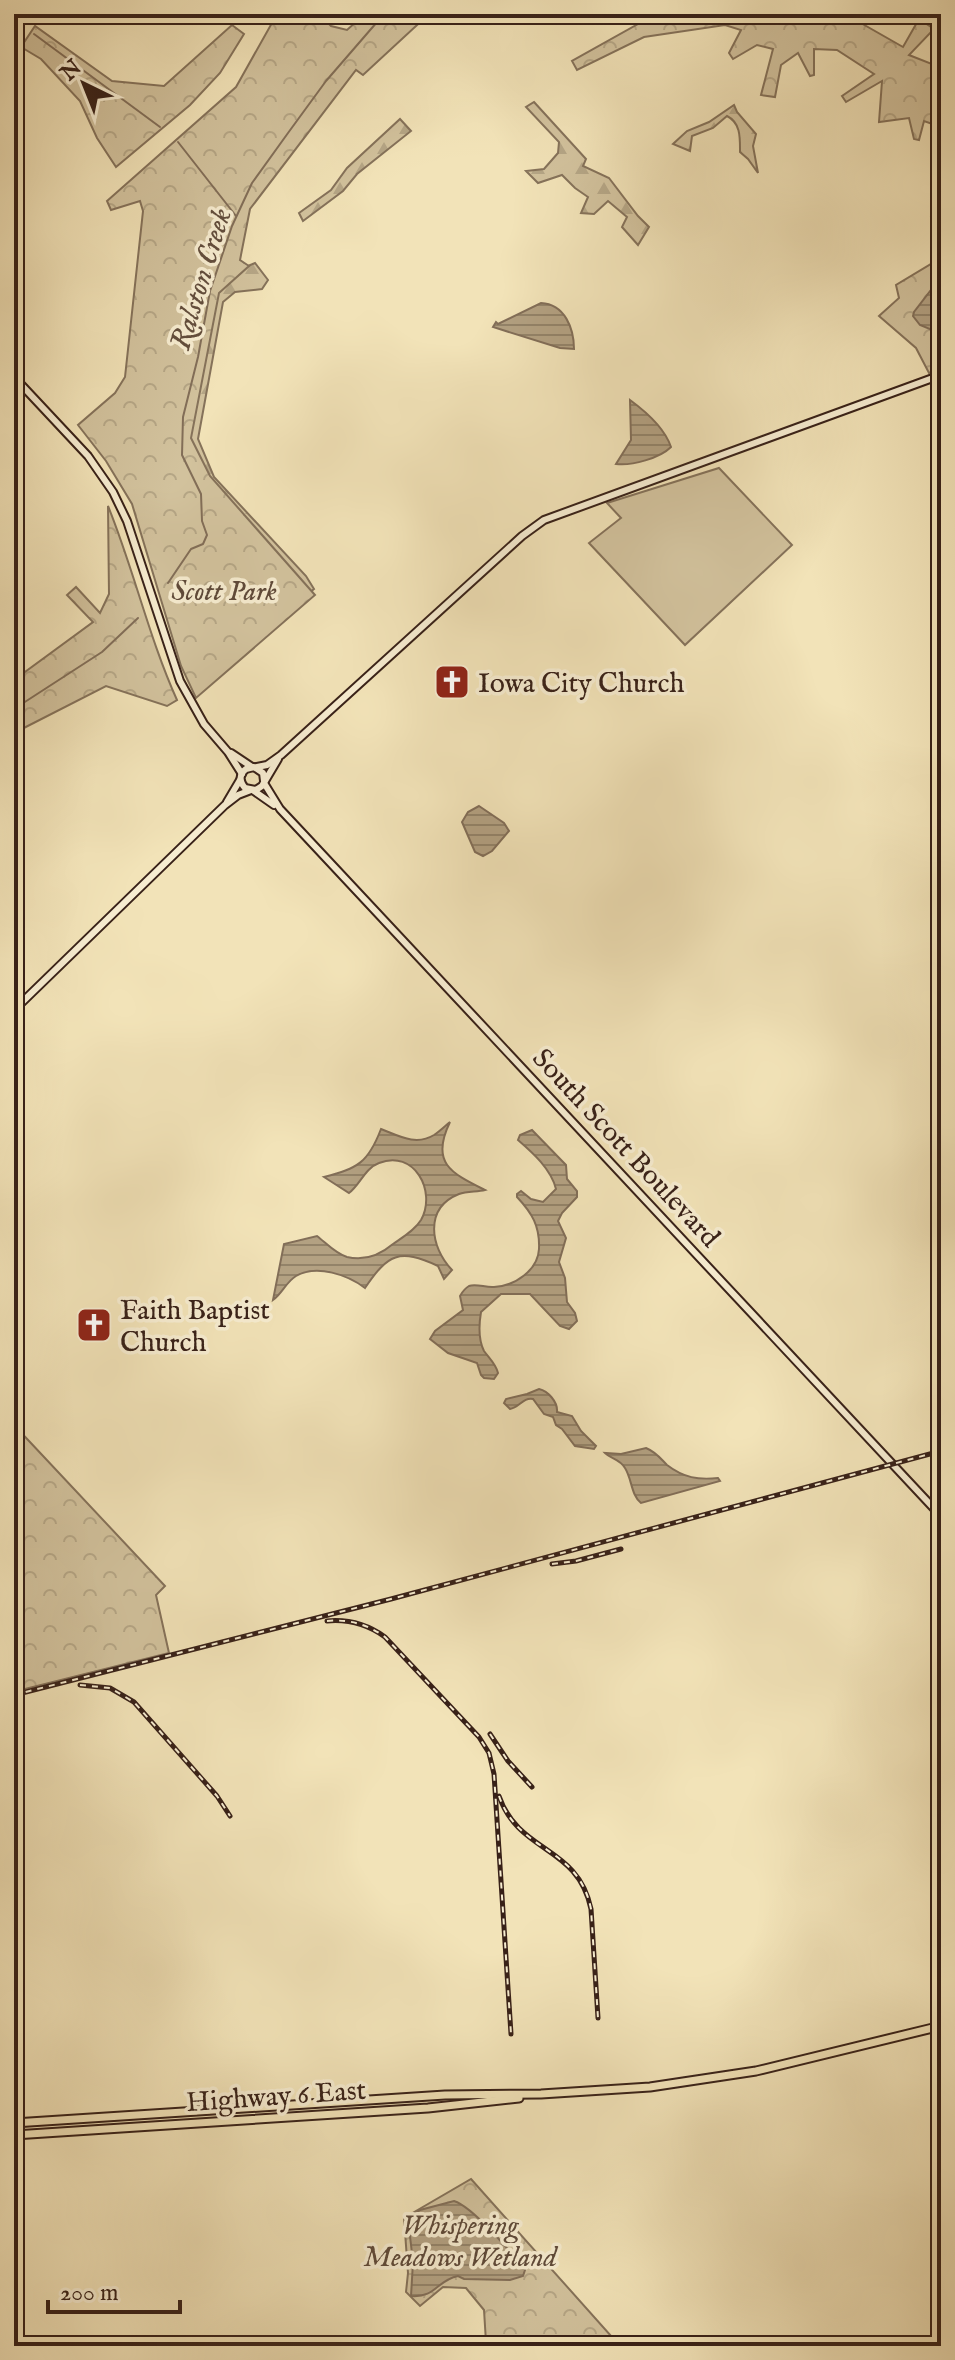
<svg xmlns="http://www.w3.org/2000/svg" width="955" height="2360" viewBox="0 0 955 2360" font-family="'IM FELL English',serif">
  <defs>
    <pattern id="forest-firs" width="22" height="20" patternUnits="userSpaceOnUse" patternTransform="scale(2)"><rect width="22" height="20" fill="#d2c29d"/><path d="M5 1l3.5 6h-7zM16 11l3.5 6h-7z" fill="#b5a686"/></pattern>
    <pattern id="park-crowns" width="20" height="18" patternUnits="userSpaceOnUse" patternTransform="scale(2)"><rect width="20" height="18" fill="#d2c29d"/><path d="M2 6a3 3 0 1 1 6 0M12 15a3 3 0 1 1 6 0" fill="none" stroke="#b5a686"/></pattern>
    <pattern id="water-rules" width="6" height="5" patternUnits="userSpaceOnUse" patternTransform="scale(2)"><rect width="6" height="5" fill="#b3a182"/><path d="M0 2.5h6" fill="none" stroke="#938369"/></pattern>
  </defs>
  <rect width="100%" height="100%" fill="#f2e3b8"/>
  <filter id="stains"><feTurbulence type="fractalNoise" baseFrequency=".0025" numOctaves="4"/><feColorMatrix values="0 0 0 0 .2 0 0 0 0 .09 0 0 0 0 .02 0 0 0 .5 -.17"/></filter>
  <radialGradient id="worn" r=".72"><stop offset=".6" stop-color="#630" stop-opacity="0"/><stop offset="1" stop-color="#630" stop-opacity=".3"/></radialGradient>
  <polygon fill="#d2c29d" stroke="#85725a" stroke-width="2" points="719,468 792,545 685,645 589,543 621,518 607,503"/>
  <g fill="url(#forest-firs)" stroke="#85725a" stroke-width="2">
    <polygon points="534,102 586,159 583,166 609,178 638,216 649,227 638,245 622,227 627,217 608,201 594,214 581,213 588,197 575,188 562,175 538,183 526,171 544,169 558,153 559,142 526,107"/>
    <path d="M734,105L737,112L756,134L753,146L758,173L748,159L740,152C740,138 741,123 727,116L713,128L692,136L690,151L673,144L687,131L709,122Z"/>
    <polygon points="400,119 411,131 357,174 343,191 303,221 299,213 331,190 347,168"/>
    <polygon points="249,203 236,271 255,263 268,280 262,289 235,292 223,302 198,439 214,477 306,576 314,589 305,596 178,443 189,375"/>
  </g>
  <g fill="url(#park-crowns)" stroke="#85725a" stroke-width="2">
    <polygon points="277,14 320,14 331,26 347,30 365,14 429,14 363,75 356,70 250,209 240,260 249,266 219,293 191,438 210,476 315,595 196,698 181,666 132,504 106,461 78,425 115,393 125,377 143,211 140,201 111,210 107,201 236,87"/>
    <polygon points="656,14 742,14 745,17 760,14 845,14 903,47 919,19 934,29 909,55 932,64 941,75 941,127 924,121 919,140 914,139 909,118 879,122 882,81 846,102 842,96 874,74 837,50 814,49 814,75 810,76 798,53 781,65 775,97 761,95 773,49 757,45 733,59 729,53 741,30 725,25 644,37 577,70 572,61"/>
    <polygon points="232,25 244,34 220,73 190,105 116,167 97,138 80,101 41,59 21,47 35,26 112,81 164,86"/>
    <polygon points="941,205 941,368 929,373 916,348 879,316 899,298 896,285 934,262 940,238 931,217"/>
    <path d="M108,506C134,570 149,638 177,700L167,706L106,686L14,733V680L93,622L67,595L76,587L100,613L109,594Z"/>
    <polygon points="14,1425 165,1586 156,1595 169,1653 21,1690 14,1683"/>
    <polygon points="471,2179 620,2346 489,2346 486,2342 484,2310 466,2288 443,2287 420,2306 406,2292 408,2273 404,2218"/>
  </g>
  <g fill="url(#water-rules)" stroke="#826e58" stroke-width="2">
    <polygon points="941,277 941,340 930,329 920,325 913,316 914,312"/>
    <path d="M541,303C565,304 574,329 574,349L560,348L493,327L496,322L498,324Z"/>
    <path d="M630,400C645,411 665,429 671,447C660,458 632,466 616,464L631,440Z"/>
    <polygon points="479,806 504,823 509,831 492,851 483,856 475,852 462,822 468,812"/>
    <path d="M450,1122C430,1163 451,1173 485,1190C477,1192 467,1191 459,1194C424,1208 430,1247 452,1270L444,1279L438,1266C399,1248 388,1254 365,1288C348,1275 317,1264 296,1276C286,1282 282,1294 273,1300L284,1244L317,1236C326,1243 336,1254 347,1257C364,1261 380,1255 393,1244C403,1237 415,1230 421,1220C437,1191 414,1149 379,1163C365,1168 360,1185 349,1193L324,1177C358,1168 368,1163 381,1129C399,1136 416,1146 434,1135C440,1131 445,1126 450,1122Z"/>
    <path d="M532,1130L566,1165L567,1179L577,1191V1197L562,1213L558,1221L566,1238L559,1262L565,1278L567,1302L575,1313L577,1321L569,1329L560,1326L530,1294H501L481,1312C479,1324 478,1339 484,1351C489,1358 496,1364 498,1373L494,1379L484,1378L481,1375L477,1363L448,1353L430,1339L435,1331L463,1310L460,1296C463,1291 464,1289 469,1286C476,1283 486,1288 494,1287C515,1286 538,1270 539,1249C540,1226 532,1213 517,1197V1194L521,1191L531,1199L543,1202L556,1189C551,1169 533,1153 518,1140L520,1135Z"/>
    <path d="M539,1389C548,1391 558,1402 557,1412L572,1416L581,1431L596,1446L594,1449L575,1446L562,1429L556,1425L553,1417L544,1414L533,1399C523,1397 519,1408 510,1409L504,1403L506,1399L527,1394Z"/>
    <path d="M646,1448C656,1452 660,1458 667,1465C684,1478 698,1480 718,1478L720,1481L641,1503C631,1495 632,1479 625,1468C620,1459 611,1459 605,1453L621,1454Z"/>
    <path d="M454,2201C473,2207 511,2252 525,2270L523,2276L510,2280L464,2279L458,2276C437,2280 436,2298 411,2296L413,2262L408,2219L420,2210Z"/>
  </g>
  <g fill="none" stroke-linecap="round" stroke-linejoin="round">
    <g stroke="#826e58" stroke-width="2">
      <polyline points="14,18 18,21"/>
      <polyline points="34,34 160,127"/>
      <polyline points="178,142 236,216"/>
      <polyline points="168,583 191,549 203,544 207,535 202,521 201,494 182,455 183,417 198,357 210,291 232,226 252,183 288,133 326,81 384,14"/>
      <polyline points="14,709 102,652 138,618"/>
    </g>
    <defs>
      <g id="secondary">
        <polyline points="14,377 88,456 113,492 127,521 180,681 204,724 228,752 242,774"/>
        <polyline points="231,753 252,767"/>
        <polyline points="257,767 267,765 281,755 522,536 544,520 941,375"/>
        <path d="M264,781L263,773L254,767L246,769C239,774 239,781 245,788L256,790L262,786L278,759"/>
        <polyline points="264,783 280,809 941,1516"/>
        <polyline points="254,791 274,805"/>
        <polyline points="227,802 240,780"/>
        <polyline points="14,1010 225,805 238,795 251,790"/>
      </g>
      <g id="primary">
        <polyline points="14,2123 445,2095 541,2094 650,2087 756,2071 941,2026"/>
        <polyline points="14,2135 428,2108 519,2098"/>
      </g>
    </defs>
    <use href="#secondary" stroke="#382118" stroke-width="10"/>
    <use href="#primary" stroke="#382118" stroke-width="11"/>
    <use href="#secondary" stroke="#f7edd1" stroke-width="6"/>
    <use href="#primary" stroke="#f2e3b8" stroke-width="7"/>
    <defs>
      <g id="rail">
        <polyline points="552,1564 576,1561 621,1549"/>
        <path d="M327,1621C349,1619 367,1624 385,1637L479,1737L489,1753L494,1774L511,2034"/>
        <polyline points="80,1685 110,1688 134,1702 217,1796 230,1816"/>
        <polyline points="14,1695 391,1599 941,1451"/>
        <polyline points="490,1734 508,1761 532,1787"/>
        <path d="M499,1796C519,1854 578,1845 591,1909L598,2018"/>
      </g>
    </defs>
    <use href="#rail" stroke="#382118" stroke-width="5"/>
    <use href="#rail" stroke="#f7edd1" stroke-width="2" stroke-dasharray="6" stroke-linecap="butt"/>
  </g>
  <defs>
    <symbol id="church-square" viewBox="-11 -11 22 22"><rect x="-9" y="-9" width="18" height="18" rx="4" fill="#8f2418" stroke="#f7edd1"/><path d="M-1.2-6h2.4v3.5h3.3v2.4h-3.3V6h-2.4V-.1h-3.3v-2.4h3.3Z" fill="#fff"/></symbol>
  </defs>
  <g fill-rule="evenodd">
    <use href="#church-square" x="432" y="662" width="40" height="40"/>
    <use href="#church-square" x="74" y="1305" width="40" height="40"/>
  </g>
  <g text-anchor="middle" stroke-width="7" stroke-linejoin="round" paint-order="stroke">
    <g font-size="28" font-style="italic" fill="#5e4939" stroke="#f7edd1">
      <text x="224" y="600">Scott Park</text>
      <text x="460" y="2234">Whispering<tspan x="460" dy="32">Meadows Wetland</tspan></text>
    </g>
    <g font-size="28" fill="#382118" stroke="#f7edd1" text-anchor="start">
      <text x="478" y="692">Iowa City Church</text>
      <text x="120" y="1319">Faith Baptist<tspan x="120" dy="32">Church</tspan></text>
    </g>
    <g font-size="28" fill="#382118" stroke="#f7edd1">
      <text transform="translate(627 1147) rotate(47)" y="10">South Scott Boulevard</text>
      <text transform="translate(276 2095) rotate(-4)" y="10">Highway 6 East</text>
    </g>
    <g font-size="30" font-style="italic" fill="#634e3d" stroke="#f7edd1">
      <text transform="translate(200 279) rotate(-73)" y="10">Ralston Creek</text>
    </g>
  </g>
  <rect width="955" height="2360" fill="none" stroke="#f2e3b8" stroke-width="48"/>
  <rect x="16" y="16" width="923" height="2328" fill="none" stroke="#382118" stroke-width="4"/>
  <rect x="24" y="24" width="907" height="2312" fill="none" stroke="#382118" stroke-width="2"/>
  <g transform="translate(84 84) rotate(317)" stroke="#f7edd1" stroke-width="6" paint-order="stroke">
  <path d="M0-6L14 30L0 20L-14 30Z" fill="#382118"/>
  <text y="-12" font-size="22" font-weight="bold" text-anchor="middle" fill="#382118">N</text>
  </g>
  <path d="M48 2300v12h132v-12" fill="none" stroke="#382118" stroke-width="4"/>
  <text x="60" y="2300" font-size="24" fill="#382118" stroke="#f7edd1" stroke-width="6" paint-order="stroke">200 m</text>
  <rect width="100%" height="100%" filter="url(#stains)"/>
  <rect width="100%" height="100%" fill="url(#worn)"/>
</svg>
